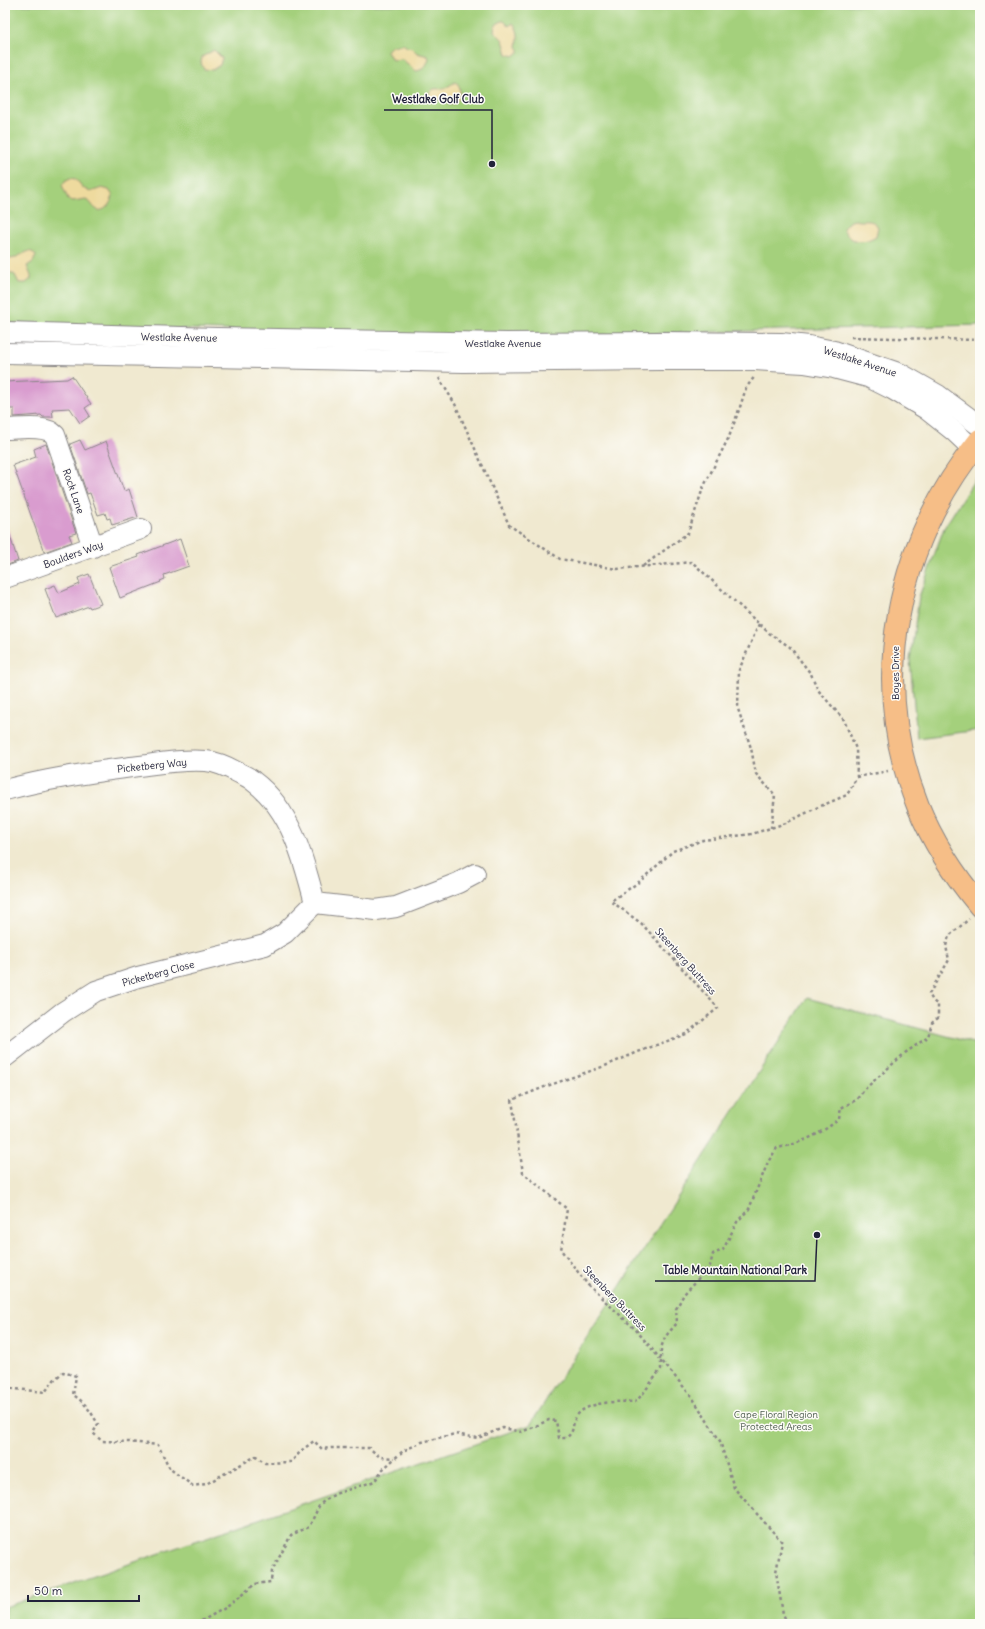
<svg xmlns="http://www.w3.org/2000/svg" width="985" height="1629" viewBox="0 0 985 1629" font-family="Delius,sans-serif">
  <rect width="100%" height="100%" fill="#fdfcf7"/>
  <filter id="ink" filterUnits="userSpaceOnUse"><feTurbulence type="fractalNoise" baseFrequency=".025" numOctaves="2"/><feDisplacementMap in="SourceGraphic" scale="8" xChannelSelector="R" yChannelSelector="G"/><feConvolveMatrix kernelMatrix="1 2 1 2 8 2 1 2 1" color-interpolation-filters="sRGB"/></filter>
  <filter id="wash" filterUnits="userSpaceOnUse"><feTurbulence type="fractalNoise" baseFrequency=".012" numOctaves="4" result="noise"/><feDisplacementMap in="SourceGraphic" scale="16" xChannelSelector="R" yChannelSelector="G"/><feGaussianBlur stdDeviation="0.9" result="paint"/><feColorMatrix in="noise" values="0 0 0 0 0 0 0 0 0 0 0 0 0 0 0 0 0 1.4 0 .05"/><feComposite in="paint" operator="in"/></filter>
  <g filter="url(#wash)">
    <rect width="100%" height="100%" fill="#f0e9d0"/>
    <g fill="#a4d07c" stroke="#63795c">
      <polygon points="5,5 980,5 980,325 470,338 5,323"/>
      <polygon points="980,471 980,730 917,738 910,660 919,597 944,528"/>
      <polygon points="807,998 980,1045 980,1624 5,1624 5,1607 530,1425"/>
    </g>
    <g fill="#eeda9e" stroke="#887e6c">
      <path d="M502,21H504L509,26L513,23C520,32 518,38 517,47L519,49V52L514,56L507,54L503,40L494,31L495,25Z"/>
      <path d="M403,44L407,47L412,48L417,53L428,56L429,59C426,66 424,70 416,71L402,59L392,60L387,51C391,44 397,46 403,44Z"/>
      <polygon points="214,50 222,58 220,65 212,70 204,69 201,63 202,57"/>
      <path d="M455,82L458,84C462,93 461,102 450,105L442,99L435,100L430,99L429,94C432,87 437,89 444,89Z"/>
      <path d="M70,178L76,179L83,188L90,192L102,188L109,190L113,196C111,203 104,214 96,209C92,206 91,202 86,199L73,201L68,199L62,185L65,181Z"/>
      <path d="M855,220C864,223 872,217 878,227L876,236C863,244 849,243 843,228L851,221Z"/>
      <polygon points="29,251 34,253 36,256 33,262 27,266 31,276 31,279 26,283 19,283 15,275 5,270 5,256 12,259"/>
    </g>
    <g id="blocks">
      <g fill="#d99ccf">
        <polygon points="72,376 91,404 85,408 90,416 80,423 70,408 52,409 53,417 43,417 41,415 14,417 14,409 5,409 5,382 67,379"/>
        <polygon points="80,440 85,450 106,441 124,491 129,489 138,517 112,525 110,518 107,519 105,513 98,515 90,493 87,494 70,444"/>
        <polygon points="46,444 76,533 69,535 72,542 44,552 13,465 36,457 34,449"/>
        <polygon points="5,530 8,530 18,561 5,566"/>
        <polygon points="180,539 189,566 164,575 165,579 160,581 161,582 120,598 109,567 139,557 138,555"/>
        <polygon points="89,574 101,604 90,608 89,606 56,618 45,589 55,585 59,593 80,584 78,578"/>
      </g>
    </g>
  </g>
  <g filter="url(#ink)">
    <use href="#blocks" fill-opacity="0" stroke="#898686" stroke-width="1"/>
    <g fill="none" stroke-linecap="round" stroke-linejoin="round">
      <defs>
        <g id="minor">
          <polyline points="5,332 217,338 507,343 660,342 781,343 809,346 834,351 901,374 938,395 980,426"/>
          <polyline points="5,353 463,362 660,360 755,360 804,363 834,368 868,377 892,389 926,409 955,432 973,449"/>
          <path d="M5,429C19,429 45,424 55,435L93,547"/>
          <polyline points="5,578 141,529"/>
          <path d="M5,790C46,779 88,773 131,767C156,764 181,759 206,761C217,762 228,767 237,772C243,775 249,777 253,781C291,809 304,860 315,903"/>
          <polyline points="315,903 376,910 396,907 458,883 475,874"/>
          <polyline points="5,1057 63,1012 96,991 138,977 265,945 285,933 315,903"/>
        </g>
        <path id="major" d="M980,440C896,543 868,682 918,806C933,843 955,876 980,906"/>
      </defs>
      <use href="#minor" stroke="#898686" stroke-width="22"/>
      <use href="#major" stroke="#898686" stroke-width="24"/>
      <g stroke="#898686" stroke-width="2.5" stroke-dasharray="3 3" stroke-linecap="butt">
        <polyline points="851,337 980,340"/>
        <polyline points="439,378 455,404 509,525 560,559 617,569 692,562 769,633 790,647 811,674 818,690 844,720 856,749 857,777 847,795 816,808 786,823 752,834 703,840 673,851 639,882 611,901 642,924 718,1008 686,1034 638,1052 605,1066 547,1086 512,1100 523,1173 567,1209 561,1250 588,1285 636,1330 692,1397 720,1441 734,1488 782,1542 776,1572 783,1614 788,1624"/>
        <polyline points="643,566 688,533 703,488 729,437 740,407 746,388 755,376"/>
        <polyline points="759,624 739,670 738,709 751,748 756,774 775,795 771,828"/>
        <polyline points="857,777 888,771"/>
        <path d="M5,1388L45,1392L54,1380L63,1372L76,1376L73,1395C85,1402 91,1412 98,1424L93,1433L102,1441L129,1442L158,1445L170,1469L193,1486L206,1484L256,1456L265,1463L291,1462L302,1450L314,1441L322,1449L331,1448H369L380,1457L394,1458"/>
        <polyline points="5,1609 9,1620 5,1624"/>
        <path d="M196,1624L227,1607L255,1584L271,1582L272,1571L291,1535L309,1527L320,1504L335,1494L375,1481L382,1470L403,1451L422,1442L455,1434L478,1438L503,1428L522,1432L549,1420L556,1421L559,1438H566C576,1430 571,1426 576,1417C585,1401 620,1401 635,1402L642,1395L661,1369V1348L665,1337L677,1323L676,1309L684,1294L710,1266L713,1254L723,1250L737,1222L749,1209L768,1162L777,1148C800,1144 821,1134 839,1119L841,1108L856,1100L866,1088L905,1053L928,1037L932,1023L938,1018V1005L933,1001L929,994L949,960L946,946L949,936L969,919"/>
      </g>
      <use href="#minor" stroke="#fff" stroke-width="20"/>
      <use href="#major" stroke="#f6be87" stroke-width="22"/>
    </g>
  </g>
  <g text-anchor="middle" stroke-width="3" stroke-linejoin="round" paint-order="stroke">
    <g font-size="10" fill="#22223b" stroke="#fdfcf7">
      <text transform="translate(179 337) rotate(1)" y="4">Westlake Avenue</text>
      <text x="503" y="347">Westlake Avenue</text>
      <text transform="translate(860 361) rotate(18)" y="4">Westlake Avenue</text>
      <text transform="translate(74 491) rotate(71)" y="4">Rock Lane</text>
      <text transform="translate(73 554) rotate(-20)" y="4">Boulders Way</text>
      <text transform="translate(895 673) rotate(-90)" y="4">Boyes Drive</text>
      <text transform="translate(152 765) rotate(-6)" y="4">Picketberg Way</text>
      <text transform="translate(686 961) rotate(48)" y="4">Steenberg Buttress</text>
      <text transform="translate(158 973) rotate(-15)" y="4">Picketberg Close</text>
      <text transform="translate(615 1298) rotate(46)" y="4">Steenberg Buttress</text>
    </g>
    <g font-size="10" fill="#505f52" stroke="#fdfcf7">
      <text x="776" y="1418">Cape Floral Region<tspan x="776" dy="12">Protected Areas</tspan></text>
    </g>
  </g>
  <path fill="none" stroke="#22223b" stroke-width="1.5" d="M492 164L492 110H384M817 1235L815 1281H655"/>
  <g fill="#22223b" stroke="#fdfcf7" stroke-width="1.5">
    <circle cx="492" cy="164" r="4"/>
    <circle cx="817" cy="1235" r="4"/>
  </g>
  <g font-size="11" text-anchor="middle" font-weight="bold" fill="#22223b" stroke="#fdfcf7" stroke-width="3" stroke-linejoin="round" paint-order="stroke">
    <text x="438" y="103">Westlake Golf Club</text>
    <text x="735" y="1274">Table Mountain National Park</text>
  </g>
  <rect width="985" height="1629" fill="none" stroke="#fdfcf7" stroke-width="20"/>
  <path d="M28 1595v6h111v-6" fill="none" stroke="#22223b" stroke-width="2"/>
  <text x="34" y="1595" font-size="12" fill="#22223b" stroke="#fdfcf7" stroke-width="3" paint-order="stroke">50 m</text>
</svg>
